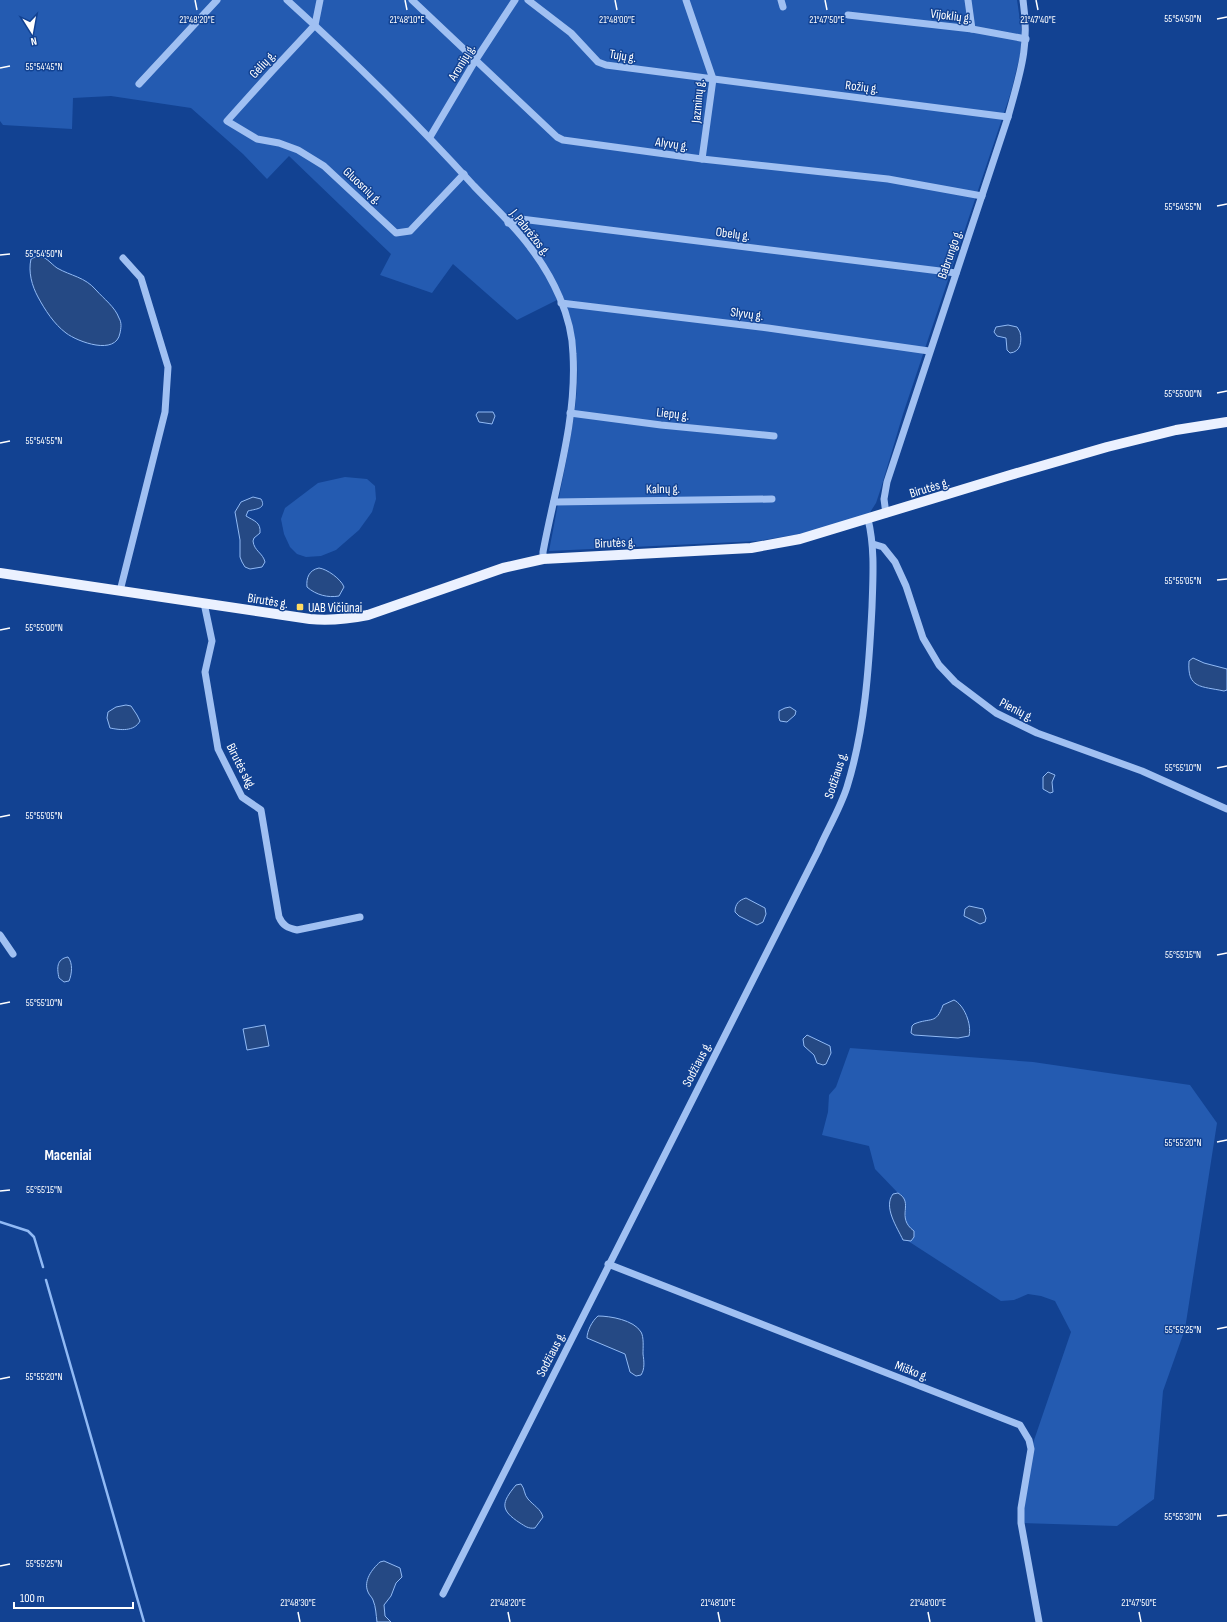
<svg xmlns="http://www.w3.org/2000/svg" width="1227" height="1622" viewBox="0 0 1227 1622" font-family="'Sofia Sans Condensed',sans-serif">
  <rect width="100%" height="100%" fill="#124292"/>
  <g fill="#245bb1">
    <path d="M0,0H1017L1022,34L1020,55L1011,92L903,414L881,488L876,503L869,514L806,533L758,541L549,551C555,521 560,491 566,462C577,405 586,353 563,297L517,320L453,264L432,293L380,275L391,254L289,156L267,179L243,154L191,108L111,96L73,98L72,129L3,125L0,121Z"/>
    <polygon points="345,477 367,479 375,486 376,499 372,512 359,530 336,550 321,556 306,557 297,554 290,547 284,534 281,519 285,508 318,483"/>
    <path d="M850,1048L1033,1062L1190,1085L1217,1123L1185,1329L1163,1391L1154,1499L1117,1526L1021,1523L1031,1449L1071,1332L1055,1301L1041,1296L1028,1294L1014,1300L1001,1301L908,1241H911L914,1231C901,1221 907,1218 906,1205C905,1202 904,1199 903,1196L898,1193L875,1169L869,1146L822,1135L828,1112L829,1095L836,1087Z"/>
  </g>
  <g fill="#254984" stroke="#91baf5">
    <path d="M37,256C46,256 50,263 57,268C71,276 85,277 96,290C104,299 115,307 119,318C122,323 121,328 120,333C116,356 78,342 66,333C54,324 45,310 38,297C32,286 28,272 31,259Z"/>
    <path d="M1008,325L1017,327L1020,332C1022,341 1021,352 1010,353L1007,350L1006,338L997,336L994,332L996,327Z"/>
    <polygon points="478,412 493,412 495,416 492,424 479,422 476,415"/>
    <path d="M253,497L261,499C267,509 255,509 248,511L246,516C254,521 261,522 260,533L254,538L253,541C254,551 263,553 265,562L262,567L250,569L245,567L242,562L240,557V540L235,512L241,502Z"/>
    <path d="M319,568C327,569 341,579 344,587L339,596C328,598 316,595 307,587C306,578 309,570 319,568Z"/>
    <path d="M1193,658L1204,663L1227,669V690L1224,691C1201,686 1187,689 1189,661Z"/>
    <path d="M126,705L131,706L137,715L140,721C134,732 120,730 110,728L107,718L108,712L116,707Z"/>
    <polygon points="790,707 796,711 795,715 787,722 780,721 779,718 779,711 785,708"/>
    <polygon points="1048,772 1055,775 1052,782 1053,792 1050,793 1043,789 1043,777"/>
    <path d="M746,898L765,908L766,914L763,922L757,925L739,916L735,912C735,904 739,900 746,898Z"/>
    <polygon points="969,906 983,909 986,918 985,922 980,924 964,916 965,909"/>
    <path d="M68,957C73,963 72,974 69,981L64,982L59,978C57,969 56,959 68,957Z"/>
    <path d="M954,1000C964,1005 972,1024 969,1036L958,1038L914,1035L911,1033L912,1026L914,1024C931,1017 936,1025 943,1005Z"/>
    <polygon points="265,1025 269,1046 247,1050 243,1029"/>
    <polygon points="807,1035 830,1046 831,1053 826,1064 823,1065 817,1063 814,1055 804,1046 803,1039"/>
    <path d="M898,1193C915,1203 895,1217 914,1231V1237L911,1241L903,1240C897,1227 883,1207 893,1194Z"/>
    <path d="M598,1316C610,1316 634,1320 641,1332C644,1337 643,1347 643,1354C644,1361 645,1369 641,1375L636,1376L630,1372L625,1354L587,1338C587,1331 592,1321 598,1316Z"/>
    <path d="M521,1484C525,1489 524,1495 528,1499C533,1505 541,1509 543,1517L535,1528C528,1529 525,1526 520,1523C500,1510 501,1503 516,1485Z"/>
    <path d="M384,1561L400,1568L402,1577L396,1583L391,1596L384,1605L385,1616L391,1622H377C376,1615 376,1607 373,1600C372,1597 369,1595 368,1592C363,1581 372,1569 380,1562Z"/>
  </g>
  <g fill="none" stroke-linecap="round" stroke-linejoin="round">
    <g stroke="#91baf5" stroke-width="2.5">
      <polyline points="0,1222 28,1231 34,1237 43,1267"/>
      <polyline points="46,1280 144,1622"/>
    </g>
    <g stroke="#a0c0f2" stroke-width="7">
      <path d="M287,0C352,59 415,121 474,186C493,206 514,225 530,247C553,277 572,316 573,354C577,421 555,487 543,552V559"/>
      <polyline points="320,0 315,25 273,70 227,121 257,139 279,143 298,150 324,166 396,233 410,231 464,174"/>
      <polyline points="412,0 557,137 563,140 702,159 888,179 982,196"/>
      <polyline points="528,0 571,33 598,62 606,65 1008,117"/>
      <polyline points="686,0 713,79 702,159"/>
      <polyline points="781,0 783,7"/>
      <polyline points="968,0 972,29"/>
      <polyline points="848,15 972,29 1026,39"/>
      <polyline points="139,84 217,0"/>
      <polyline points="430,137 475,61 515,0"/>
      <polyline points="508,223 521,219 956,273"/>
      <polyline points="561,303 768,328 929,351"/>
      <polyline points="570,413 661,425 774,436"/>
      <polyline points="554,502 772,499"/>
      <path d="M886,514L884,499L887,482L1008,117C1020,73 1030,47 1023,0"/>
      <polyline points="873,544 883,547 895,562 906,586 923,638 939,665 955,682 996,713 1037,733 1142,771 1227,809"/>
      <polyline points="120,591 165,412 168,367 141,278 123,258"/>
      <path d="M204,603L212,641L205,672L218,749L242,797L261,810L279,917C283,926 288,928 297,930L360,917"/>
      <polyline points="0,935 13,954"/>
      <polyline points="608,1264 1020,1425 1029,1440 1031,1449 1021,1508 1021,1523 1039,1622"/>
      <path d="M443,1594L818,851C827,830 840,809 847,787C865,729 869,667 872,607C873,577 875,548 868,519"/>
    </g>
    <path stroke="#ebf1ff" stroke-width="10" d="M0,573L310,619C330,621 348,619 368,615L503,568L543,559L751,548L800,539L1007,476L1107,447L1176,430L1227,422"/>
  </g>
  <path fill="none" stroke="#fff" stroke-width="1.5" d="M195,0L197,10M405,0L407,10M615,0L617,10M825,0L827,10M1036,0L1038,10M1217,19L1227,17M0,68L10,66M1217,206L1227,204M0,255L10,254M1217,393L1227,391M0,443L10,441M1217,580L1227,579M0,630L10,628M1217,768L1227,766M0,817L10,815M1217,955L1227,953M0,1004L10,1002M1217,1142L1227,1140M0,1191L10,1190M1217,1329L1227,1327M0,1379L10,1377M1217,1516L1227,1515M0,1566L10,1564M298,1612L300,1622M508,1612L510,1622M718,1612L720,1622M928,1612L930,1622M1139,1612L1141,1622"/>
  <rect fill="#ffdb61" stroke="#124292" stroke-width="1.5" x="296" y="603" width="8" height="8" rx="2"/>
  <g text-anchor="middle" stroke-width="3" stroke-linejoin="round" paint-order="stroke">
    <g font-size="13" fill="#fff" stroke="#124292">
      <text transform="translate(951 15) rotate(7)" y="5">Vijoklių g.</text>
      <text transform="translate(623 55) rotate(9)" y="5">Tujų g.</text>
      <text transform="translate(461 62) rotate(-59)" y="5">Aronijų g.</text>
      <text transform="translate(262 64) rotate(-47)" y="5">Gėlių g.</text>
      <text transform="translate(862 86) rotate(7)" y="5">Rožių g.</text>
      <text transform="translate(697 101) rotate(-85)" y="5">Jazminų g.</text>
      <text transform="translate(672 143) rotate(8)" y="5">Alyvų g.</text>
      <text transform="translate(363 185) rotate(43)" y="5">Gluosnių g.</text>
      <text transform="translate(531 232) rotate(51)" y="5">J. Pabrėžos g.</text>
      <text transform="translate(733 233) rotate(7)" y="5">Obelų g.</text>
      <text transform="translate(949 254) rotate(-71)" y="5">Babrungo g.</text>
      <text transform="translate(747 313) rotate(7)" y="5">Slyvų g.</text>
      <text transform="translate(673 413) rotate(6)" y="5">Liepų g.</text>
      <text transform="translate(929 487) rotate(-17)" y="5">Birutės g.</text>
      <text transform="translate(663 488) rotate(-1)" y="5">Kalnų g.</text>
      <text transform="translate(615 542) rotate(-2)" y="5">Birutės g.</text>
      <text transform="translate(268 600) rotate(9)" y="5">Birutės g.</text>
      <text transform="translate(1017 709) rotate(27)" y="5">Pienių g.</text>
      <text transform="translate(242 766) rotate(63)" y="5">Birutės skg.</text>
      <text transform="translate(835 775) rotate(-72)" y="5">Sodžiaus g.</text>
      <text transform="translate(696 1064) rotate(-63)" y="5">Sodžiaus g.</text>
      <text transform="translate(550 1354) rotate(-63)" y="5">Sodžiaus g.</text>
      <text transform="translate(912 1370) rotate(21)" y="5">Miško g.</text>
    </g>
    <g font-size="13" fill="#fff" stroke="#124292" text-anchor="start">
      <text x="308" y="612">UAB Vičiūnai</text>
    </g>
    <g font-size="15" font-weight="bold" fill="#fff" stroke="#124292">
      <text x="68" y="1160">Maceniai</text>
    </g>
  </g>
  <g font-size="10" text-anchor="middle" fill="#fff" stroke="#124292" stroke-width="3" stroke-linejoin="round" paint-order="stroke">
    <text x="1183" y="22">55°54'50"N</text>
    <text x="197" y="23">21°48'20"E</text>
    <text x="407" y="23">21°48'10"E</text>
    <text x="617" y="23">21°48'00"E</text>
    <text x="827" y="23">21°47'50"E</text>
    <text x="1038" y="23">21°47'40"E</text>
    <text x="44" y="70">55°54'45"N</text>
    <text x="1183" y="210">55°54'55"N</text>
    <text x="44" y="257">55°54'50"N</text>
    <text x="1183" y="397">55°55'00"N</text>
    <text x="44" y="444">55°54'55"N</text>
    <text x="1183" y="584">55°55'05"N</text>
    <text x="44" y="631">55°55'00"N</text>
    <text x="1183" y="771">55°55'10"N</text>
    <text x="44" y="819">55°55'05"N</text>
    <text x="1183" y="958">55°55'15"N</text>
    <text x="44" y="1006">55°55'10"N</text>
    <text x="1183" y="1146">55°55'20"N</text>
    <text x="44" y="1193">55°55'15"N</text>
    <text x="1183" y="1333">55°55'25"N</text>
    <text x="44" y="1380">55°55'20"N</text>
    <text x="1183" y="1520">55°55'30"N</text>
    <text x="44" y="1567">55°55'25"N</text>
    <text x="298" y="1606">21°48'30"E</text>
    <text x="508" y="1606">21°48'20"E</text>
    <text x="718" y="1606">21°48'10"E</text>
    <text x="928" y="1606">21°48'00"E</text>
    <text x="1139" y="1606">21°47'50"E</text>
  </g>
  <g transform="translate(32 32) rotate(169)" stroke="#124292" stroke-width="3" paint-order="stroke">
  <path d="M0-3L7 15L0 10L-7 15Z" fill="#ffffff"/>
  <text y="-6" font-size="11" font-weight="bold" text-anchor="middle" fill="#ffffff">N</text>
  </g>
  <path d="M14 1602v6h119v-6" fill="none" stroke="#ffffff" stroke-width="2"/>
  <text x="20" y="1602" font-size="12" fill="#ffffff" stroke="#124292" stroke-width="3" paint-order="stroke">100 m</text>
</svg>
